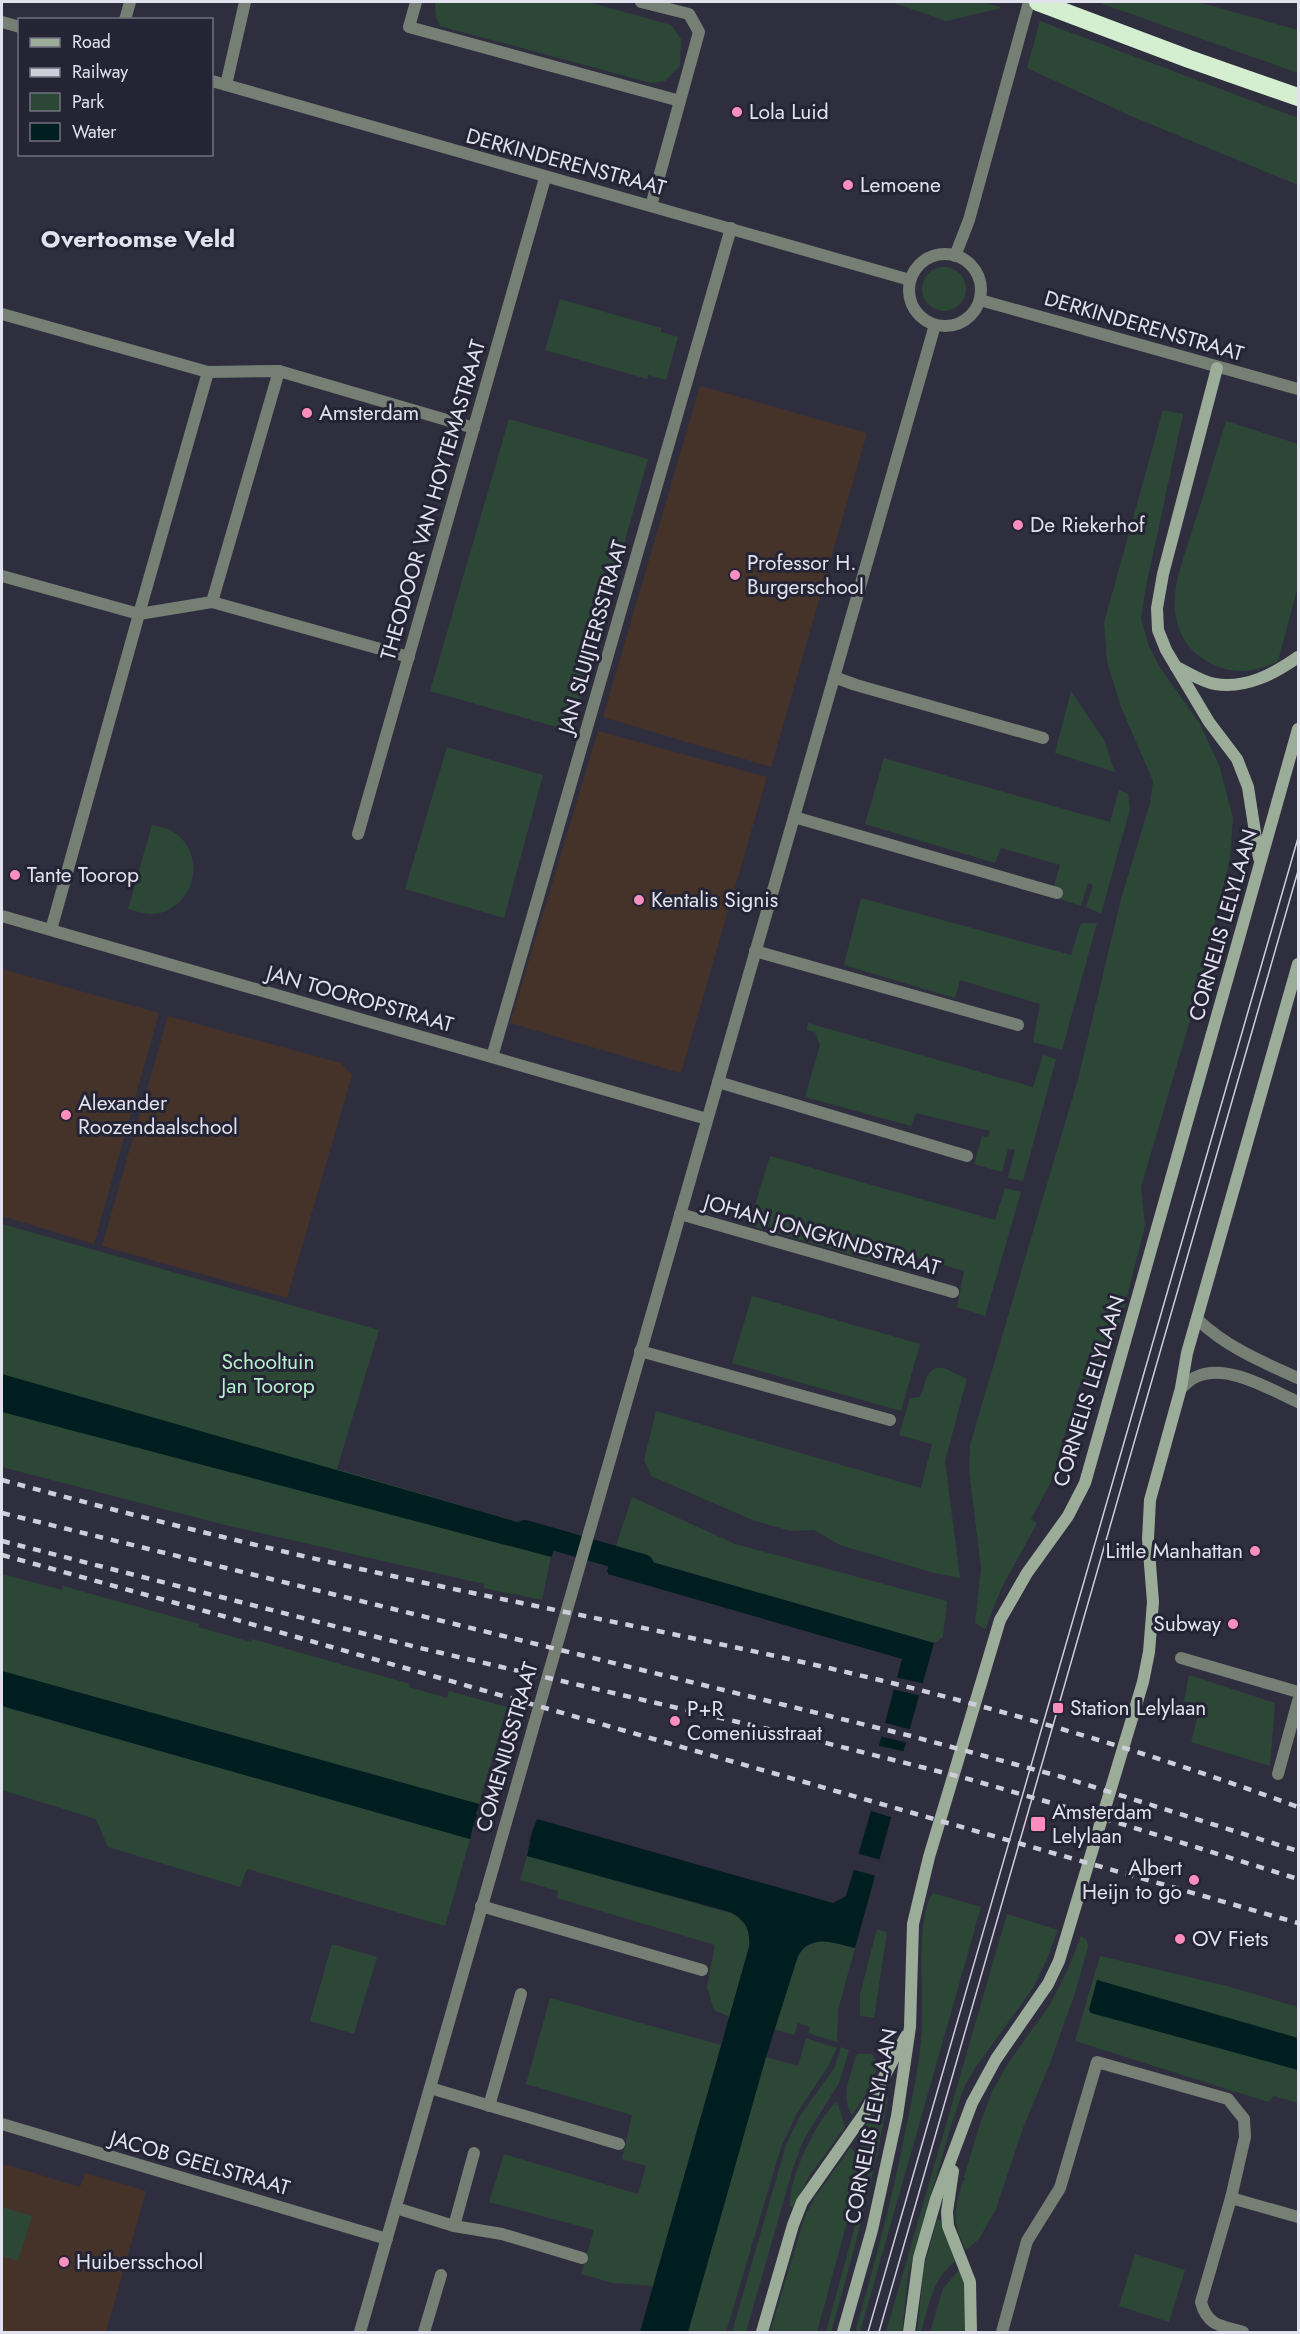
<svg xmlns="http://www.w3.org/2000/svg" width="1300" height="2334" viewBox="0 0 1300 2334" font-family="Jost,sans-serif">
  <rect width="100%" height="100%" fill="#2f2e3f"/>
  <g fill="#45332a">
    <polygon points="700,386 867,433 771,767 603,717"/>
    <polygon points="598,731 767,777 681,1073 510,1023"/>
    <polygon points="2,969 159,1013 94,1244 2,1216"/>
    <polygon points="168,1016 341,1063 352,1075 287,1298 102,1246"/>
    <polygon points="4,2164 80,2187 85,2173 146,2191 106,2332 2,2332 2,2174"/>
  </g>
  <g fill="#2d4737">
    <polygon points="435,2 588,2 671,25 681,39 680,66 665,81 651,83 440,26 436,17"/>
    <polygon points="892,2 983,2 1002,8 946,21"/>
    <polygon points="1097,2 1198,2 1298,30 1298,73"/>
    <polygon points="1040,21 1298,118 1298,185 1131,116 1027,68"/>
    <circle cx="944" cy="289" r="22"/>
    <polygon points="560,299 661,328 661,332 678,337 666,380 648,375 647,379 545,350"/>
    <polygon points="1163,410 1183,414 1145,591 1141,619 1148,644 1159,666 1200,724 1219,765 1233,818 1230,858 1201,983 1141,1187 1145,1226 1119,1328 1085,1387 1079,1386 1051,1482 1031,1519 1037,1523 1002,1587 985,1629 975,1623 981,1568 969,1470 970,1445 1078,1079 1121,899 1150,803 1153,781 1121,707 1107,662 1104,623"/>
    <polygon points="509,419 648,459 571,731 430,691"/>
    <path d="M1226,421L1298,444V586L1278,661C1256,673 1230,675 1208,662C1188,651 1178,634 1175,611C1172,585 1185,555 1192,531C1204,494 1215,457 1226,421Z"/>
    <polygon points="1071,691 1104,740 1115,772 1055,753"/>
    <polygon points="447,747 543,775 504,918 405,889"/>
    <polygon points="884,758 1110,822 1119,790 1128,794 1130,809 1101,914 1086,907 1093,885 1088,883 1081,906 1051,896 1060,865 1001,848 995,863 865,824"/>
    <path d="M152,825C162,827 171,829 178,835C205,859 195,903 160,913C149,916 139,912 128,909Z"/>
    <polygon points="861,898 1071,955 1081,923 1097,923 1062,1050 1033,1042 1040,1004 960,980 955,998 844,965"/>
    <polygon points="808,1023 1033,1087 1043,1055 1056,1059 1023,1181 1008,1178 1015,1150 1008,1149 1002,1172 974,1164 982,1136 988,1137 990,1131 916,1113 911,1126 805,1097 820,1045 815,1032 807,1030"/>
    <polygon points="770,1156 995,1220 1005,1188 1021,1192 985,1316 957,1307 964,1271 885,1248 879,1263 749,1225"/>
    <polygon points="2,1224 379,1330 337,1469 556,1533 542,1600 484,1588 484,1584 221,1524 2,1467"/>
    <polygon points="752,1296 920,1344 901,1411 732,1363"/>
    <path d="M936,1368H944L967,1379L945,1461L960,1578L934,1573L840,1545L814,1530L791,1531L755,1521L651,1476L644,1460L656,1411L921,1488L932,1444L899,1435L910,1398L920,1397C927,1385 922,1375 936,1368Z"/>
    <polygon points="632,1497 735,1544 947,1601 943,1637 934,1643 614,1551"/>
    <polygon points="2,1574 62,1590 63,1586 199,1624 198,1627 251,1642 252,1639 410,1684 409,1687 447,1698 449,1691 507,1707 479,1804 2,1671"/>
    <polygon points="1189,1675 1275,1703 1270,1766 1191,1742 1200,1707 1184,1701"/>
    <polygon points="2,1706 470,1839 445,1926 247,1869 240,1887 108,1847 96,1819 2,1790"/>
    <polygon points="527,1856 737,1915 746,1924 750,1942 730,2017 714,2010 707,1987 715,1945 557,1898 558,1891 520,1880"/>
    <path d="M933,1893L981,1907L860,2332H855C874,2266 892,2200 905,2133C912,2099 920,2063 922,2029C924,1997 915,1917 933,1893Z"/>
    <polygon points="1007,1914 1058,1930 1047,1959 1033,1988 975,2068 965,2085 953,2119 908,2275 902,2332 886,2332"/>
    <polygon points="877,1929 887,1932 874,2018 860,2016 860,1994"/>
    <path d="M1081,1936L1087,1940L1088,1947L1075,1993L1050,2063L1023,2128L996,2209L979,2239L966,2250C951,2221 954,2212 963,2181L966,2179L964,2177L980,2124L992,2092L1007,2065L1051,2003L1067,1971Z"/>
    <polygon points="821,1940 855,1948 838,2010 837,2042 808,2033 810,2027 798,2023 794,2035 774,2029 798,1956 804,1947"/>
    <polygon points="332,1944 377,1957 354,2034 310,2021"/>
    <polygon points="1100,1956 1227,1986 1298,2007 1298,2038 1097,1980 1089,2010 1298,2070 1298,2103 1274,2096 1268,2102 1075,2041"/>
    <polygon points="550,1998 721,2045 653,2286 612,2283 581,2274 594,2230 489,2202 504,2154 638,2194 646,2166 622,2159 632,2115 526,2084"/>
    <polygon points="806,2038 837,2048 827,2068 797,2113 781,2147 726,2332 688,2332 766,2057 798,2066"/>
    <polygon points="841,2047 849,2050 839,2083 804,2139 793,2168 746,2332 732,2332 786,2145 800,2116 835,2067"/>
    <path d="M857,2054H872L878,2065L866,2094L852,2115C840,2096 851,2073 857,2054Z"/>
    <path d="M887,2095L888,2098C874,2178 853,2255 831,2332H826L867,2182V2165L859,2136L883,2096Z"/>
    <path d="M837,2101L845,2127L810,2175L793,2207H790C787,2180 817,2120 837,2101Z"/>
    <polygon points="850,2148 853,2149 859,2167 859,2178 817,2332 770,2332 805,2216 814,2199"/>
    <polygon points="2,2207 32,2216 18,2261 2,2256"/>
    <path d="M940,2219L956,2261C932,2278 929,2306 921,2332H917L924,2267L937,2220Z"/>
    <polygon points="1135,2254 1185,2270 1169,2322 1119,2306"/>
    <polygon points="958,2271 961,2271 965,2282 966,2332 930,2332 943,2289"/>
  </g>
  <g fill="#001e1f">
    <path d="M2,1374L556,1533L553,1546L611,1563L614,1551L934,1643L901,1760L891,1818L855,1948C834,1943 811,1933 798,1956L766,2057L688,2332H640L749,1947C751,1930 745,1920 730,1912L527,1856L530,1842L473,1826L470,1839L2,1706V1671L479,1804L476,1814L533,1830L537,1819L833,1903L846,1896L871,1811L877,1753L902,1659L608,1574V1572L2,1412Z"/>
    <polygon points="1097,1980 1298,2038 1298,2070 1091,2013 1089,2010"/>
  </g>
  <g fill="#2f2e3f">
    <polygon points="559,1532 556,1544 609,1559 614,1548 606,1575 551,1559"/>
    <polygon points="894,1677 926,1684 922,1696 892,1689"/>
    <polygon points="882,1722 912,1730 909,1743 879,1736"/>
    <polygon points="876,1745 906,1752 894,1818 868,1810"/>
    <polygon points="478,1813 533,1829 529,1843 474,1828"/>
    <polygon points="856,1853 881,1860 876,1876 851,1869"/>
  </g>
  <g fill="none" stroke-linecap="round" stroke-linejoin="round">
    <polyline stroke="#001e1f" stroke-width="22" points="525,1531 643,1565"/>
    <g stroke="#757f73" stroke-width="12">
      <polyline points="51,930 139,614 208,372 279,371 212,602 139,614"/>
      <polyline points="1181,1658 1298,1692"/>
      <polyline points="1278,1774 1298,1701"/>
    </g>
    <g stroke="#757f73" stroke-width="12">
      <polyline points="416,2 409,27 680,101"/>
      <polyline points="641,2 689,14 699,32 651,206"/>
      <polyline points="125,20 130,2"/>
      <polyline points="226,85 245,2"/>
      <polyline points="955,256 969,220 1029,2"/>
      <polyline points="2,314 208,372"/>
      <polyline points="279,371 474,428"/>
      <polyline points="2,576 139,614"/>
      <polyline points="212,602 409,657"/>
      <polyline points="834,677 856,685 1043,738"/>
      <polyline points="794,817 1057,893"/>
      <polyline points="358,834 545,178"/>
      <polyline points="2,916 707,1119"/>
      <polyline points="755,951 1018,1025"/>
      <polyline points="492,1057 731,228"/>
      <polyline points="718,1082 967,1156"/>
      <polyline points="680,1214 953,1292"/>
      <polyline points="640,1351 890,1420"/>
      <polyline points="481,1906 702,1970"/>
      <polyline points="430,2088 619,2144"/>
      <polyline points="489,2106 521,1994"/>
      <polyline points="2,2124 387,2239"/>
      <polyline points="1231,2198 1298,2217"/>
      <polyline points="396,2208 454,2226 502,2234 582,2258"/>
      <polyline points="454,2226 474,2153"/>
      <polyline points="424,2332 441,2275"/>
      <path d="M1002,2332L1027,2241L1060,2188L1097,2062L1228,2099L1244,2119L1245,2137L1231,2198L1201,2302C1207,2326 1222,2326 1243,2332"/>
    </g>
    <g stroke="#757f73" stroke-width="12">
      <polyline points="2,22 20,27"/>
      <polyline points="212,81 910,280"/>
      <circle cx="945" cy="290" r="36"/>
      <polyline points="980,300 1298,389"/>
      <path d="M1197,1319C1226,1347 1262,1362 1298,1378"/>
      <path d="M1181,1388C1185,1385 1190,1379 1196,1377C1226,1362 1271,1390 1298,1402"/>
      <polyline points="360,2332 935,325"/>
    </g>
    <g stroke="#9bac99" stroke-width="12">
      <polyline points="1217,368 1163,574 1157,608 1158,630 1166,650 1209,722 1237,759 1248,787 1259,858"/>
      <path d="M1176,667C1188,672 1202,682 1215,684C1246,689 1274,674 1298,657"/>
      <polyline points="953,2171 947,2212 948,2226 970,2282 971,2332"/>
      <polyline points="762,2332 793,2225 802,2202 864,2114 906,2036"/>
      <polyline points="843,2332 872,2230 897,2116 910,2027 913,1924 929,1857 1000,1620 1027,1573 1068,1516 1085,1483 1298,729"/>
      <polyline points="909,2332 919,2258 936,2199 972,2103 996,2059 1048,1984 1059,1961 1143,1682 1149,1652 1153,1602 1148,1539 1150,1500 1181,1388 1187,1353 1298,964"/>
    </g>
    <polyline stroke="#d4eed0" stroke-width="18" points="1038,2 1189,59 1298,97"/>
    <g stroke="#ceceda" stroke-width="1.5">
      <polyline points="868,2332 1298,838"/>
      <polyline points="879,2332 1298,871"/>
    </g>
    <g stroke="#ceceda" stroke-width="4.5" stroke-dasharray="8 8" stroke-linecap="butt">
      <path d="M2,1480C116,1511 231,1540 347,1566C531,1607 717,1640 900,1685C1035,1719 1168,1759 1298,1807"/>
      <polyline points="2,1513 911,1736 1062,1777 1298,1851"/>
      <polyline points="2,1541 420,1648 798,1736 965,1778 1093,1815 1298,1879"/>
      <polyline points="2,1555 230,1618 1298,1923"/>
    </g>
  </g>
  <g fill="#fe8ebe" stroke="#252435" stroke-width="2">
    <circle cx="737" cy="112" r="6"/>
    <circle cx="848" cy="185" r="6"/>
    <circle cx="307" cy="413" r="6"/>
    <circle cx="1018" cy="525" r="6"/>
    <circle cx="735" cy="575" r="6"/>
    <circle cx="15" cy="875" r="6"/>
    <circle cx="639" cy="900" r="6"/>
    <circle cx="66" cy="1115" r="6"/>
    <circle cx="1255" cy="1551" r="6"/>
    <circle cx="1233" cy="1624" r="6"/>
    <rect x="1052" y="1702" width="12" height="12" rx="3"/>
    <circle cx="675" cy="1721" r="6"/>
    <rect x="1030" y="1816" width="16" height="16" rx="3"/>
    <circle cx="1194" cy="1880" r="6"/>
    <circle cx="1180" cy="1939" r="6"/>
    <circle cx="64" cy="2262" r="6"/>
  </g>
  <g text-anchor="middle" stroke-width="6" stroke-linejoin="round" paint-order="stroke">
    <g font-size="21" fill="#e2e2ee" stroke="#252435" text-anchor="start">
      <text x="749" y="119">Lola Luid</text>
      <text x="860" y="192">Lemoene</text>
      <text x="319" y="420">Amsterdam</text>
      <text x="1030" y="532">De Riekerhof</text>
      <text x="747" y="570">Professor H.<tspan x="747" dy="24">Burgerschool</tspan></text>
      <text x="27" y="882">Tante Toorop</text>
      <text x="651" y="907">Kentalis Signis</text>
      <text x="78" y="1110">Alexander<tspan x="78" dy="24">Roozendaalschool</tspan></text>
      <text x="1243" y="1558" text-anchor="end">Little Manhattan</text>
      <text x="1221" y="1631" text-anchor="end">Subway</text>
      <text x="1070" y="1715">Station Lelylaan</text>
      <text x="687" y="1716">P+R<tspan x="687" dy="24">Comeniusstraat</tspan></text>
      <text x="1052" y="1819">Amsterdam<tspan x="1052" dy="24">Lelylaan</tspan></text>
      <text x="1182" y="1875" text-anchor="end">Albert<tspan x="1182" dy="24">Heijn to go</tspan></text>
      <text x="1192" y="1946">OV Fiets</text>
      <text x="76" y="2269">Huibersschool</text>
    </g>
    <g font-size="21" fill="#e2e2ee" stroke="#252435">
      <text transform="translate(566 162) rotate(15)" y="7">DERKINDERENSTRAAT</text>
      <text transform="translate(1144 326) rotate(16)" y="7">DERKINDERENSTRAAT</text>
      <text transform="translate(433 500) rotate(-74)" y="7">THEODOOR VAN HOYTEMASTRAAT</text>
      <text transform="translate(593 637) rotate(-74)" y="7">JAN SLUIJTERSSTRAAT</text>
      <text transform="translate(1223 925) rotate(-74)" y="7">CORNELIS LELYLAAN</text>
      <text transform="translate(360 999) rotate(16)" y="7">JAN TOOROPSTRAAT</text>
      <text transform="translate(822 1235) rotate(16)" y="7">JOHAN JONGKINDSTRAAT</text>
      <text transform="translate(1089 1391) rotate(-73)" y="7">CORNELIS LELYLAAN</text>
      <text transform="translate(507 1747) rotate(-74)" y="7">COMENIUSSTRAAT</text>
      <text transform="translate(871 2126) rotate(-79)" y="7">CORNELIS LELYLAAN</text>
      <text transform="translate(200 2163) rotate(16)" y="7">JACOB GEELSTRAAT</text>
    </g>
    <g font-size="21" fill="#b6f1cc" stroke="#252435">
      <text x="268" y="1369">Schooltuin<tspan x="268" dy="24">Jan Toorop</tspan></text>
    </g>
    <g font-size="24" font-weight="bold" fill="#e2e2ee" stroke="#252435">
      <text x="138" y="247">Overtoomse Veld</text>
    </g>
  </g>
  <rect width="1300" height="2334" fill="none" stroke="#e2e2ee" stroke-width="6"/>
  <rect x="18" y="18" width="195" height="138" fill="#252435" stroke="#71707f" stroke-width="1.5"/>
  <rect x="30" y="38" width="30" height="9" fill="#9bac99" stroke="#71707f" stroke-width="1.5"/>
  <text x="72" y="48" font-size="18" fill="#e2e2ee">Road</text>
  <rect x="30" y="68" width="30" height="9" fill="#ceceda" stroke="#71707f" stroke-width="1.5"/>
  <text x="72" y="78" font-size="18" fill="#e2e2ee">Railway</text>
  <rect x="30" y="93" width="30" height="18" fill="#2d4737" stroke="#71707f" stroke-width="1.5"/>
  <text x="72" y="108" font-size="18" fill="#e2e2ee">Park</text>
  <rect x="30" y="123" width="30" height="18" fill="#001e1f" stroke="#71707f" stroke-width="1.5"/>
  <text x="72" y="138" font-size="18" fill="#e2e2ee">Water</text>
</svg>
